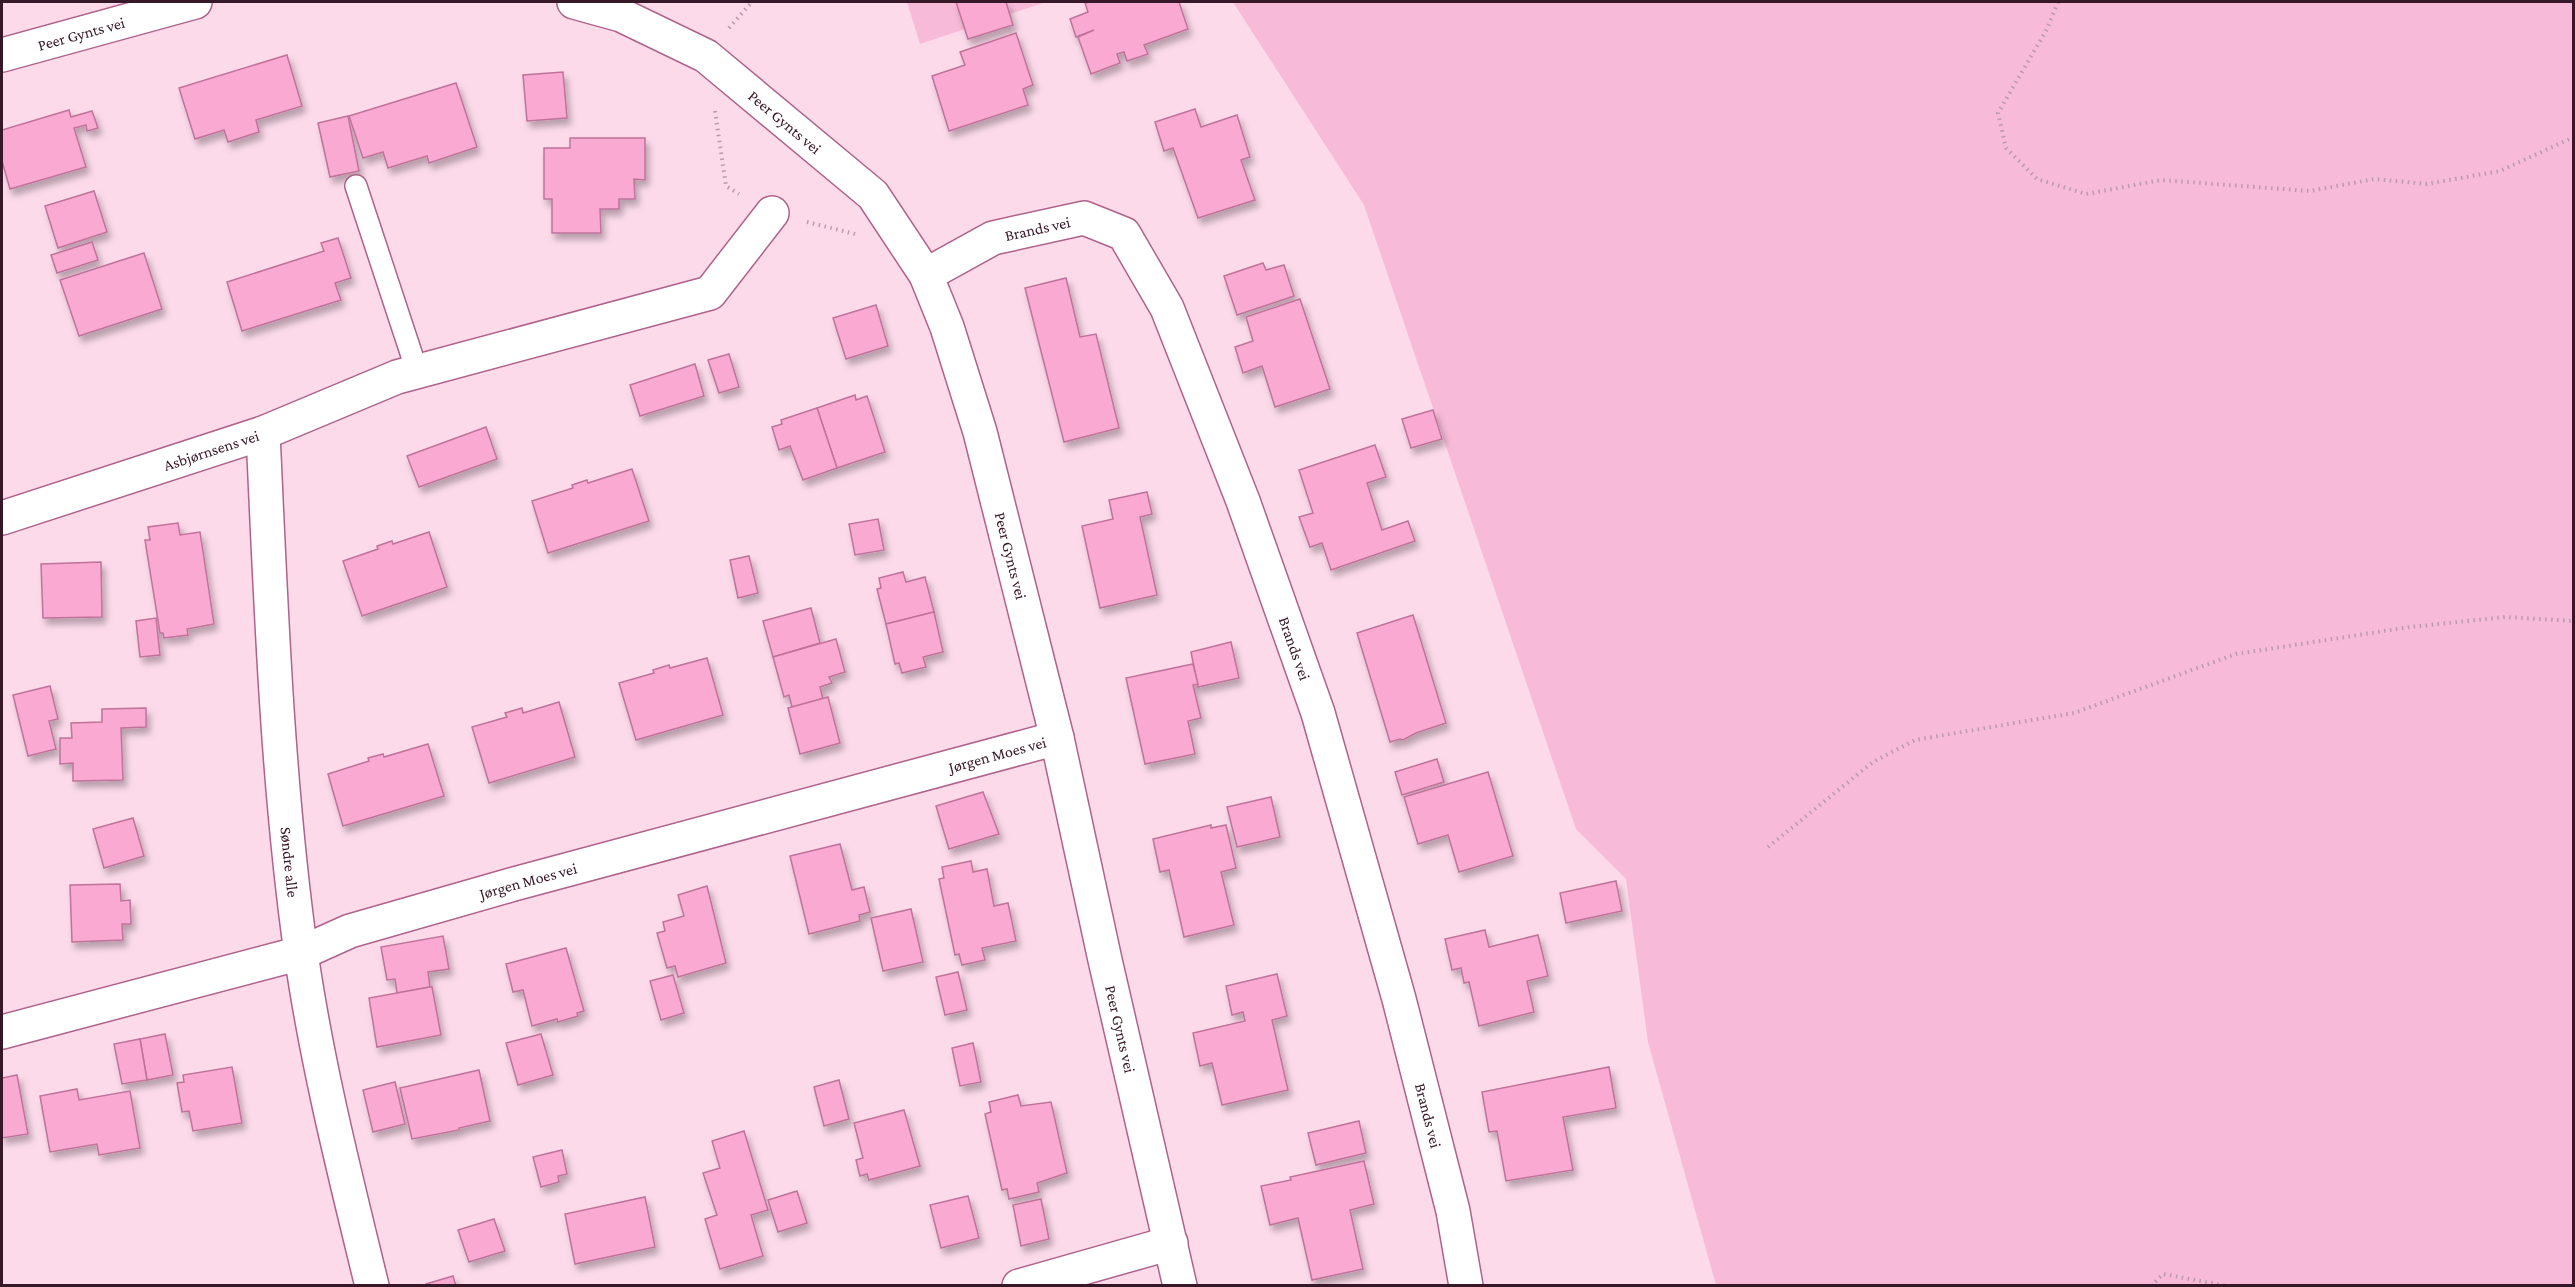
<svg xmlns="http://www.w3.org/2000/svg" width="2575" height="1287" viewBox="0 0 2575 1287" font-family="'Crimson Pro',serif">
  <defs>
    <filter id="shadow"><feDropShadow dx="3.5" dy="6" stdDeviation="3" flood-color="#0004"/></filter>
  </defs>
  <rect width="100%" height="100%" fill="#fcdaea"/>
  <g fill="#f7bad7">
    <polygon points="907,2 1046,2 920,44"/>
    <polygon points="1233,2 2573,2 2573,1285 1716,1285 1648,1042 1626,879 1576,829 1364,205"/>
  </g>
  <g fill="#faa9d2" stroke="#bf739a" stroke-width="1.5" filter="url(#shadow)">
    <polygon points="956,2 1006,2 1013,25 968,39"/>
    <polygon points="1090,2 1179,2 1188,29 1144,45 1148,54 1127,61 1124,52 1117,54 1120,63 1091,74 1078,37 1094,30 1076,37 1070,19 1088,12 1085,3"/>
    <polygon points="1016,33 1033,85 1023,89 1028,105 949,131 932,76 965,65 960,52"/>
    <polygon points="287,55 302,106 256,120 259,132 228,142 224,130 195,139 179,88"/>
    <polygon points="563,72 567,118 527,121 523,75"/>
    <polygon points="456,83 477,147 429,163 427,156 388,168 383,152 363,158 349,116"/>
    <polygon points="1195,109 1201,127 1237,115 1250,157 1241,160 1255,200 1198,218 1173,148 1164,151 1155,122"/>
    <polygon points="69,110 71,117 92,111 98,128 87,131 86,125 74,128 86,167 10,189 2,161 2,130"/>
    <polygon points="348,116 359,171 330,177 318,123"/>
    <polygon points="570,138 645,138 645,180 634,179 635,199 619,199 619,209 600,209 601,233 552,233 552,199 544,199 544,148 570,148"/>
    <polygon points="94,191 107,232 58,248 45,206"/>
    <polygon points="338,238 351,278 335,283 341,300 242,331 227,282 324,251 321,243"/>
    <polygon points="92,242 98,260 57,273 51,255"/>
    <polygon points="144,253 162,309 79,336 60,280"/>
    <polygon points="1263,263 1266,270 1284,265 1294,296 1237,315 1224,276"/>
    <polygon points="1066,278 1080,337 1096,334 1119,428 1064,442 1025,288"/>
    <polygon points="1300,299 1330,389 1275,407 1262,366 1243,373 1235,347 1253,341 1246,317"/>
    <polygon points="876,305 888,346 846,359 833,318"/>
    <polygon points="729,354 739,387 719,393 708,360"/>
    <polygon points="695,364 704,396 640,416 630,385"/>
    <polygon points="855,395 856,400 867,396 885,452 837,468 817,408"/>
    <polygon points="817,408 837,468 803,480 790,446 779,450 772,427 782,424 781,420"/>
    <polygon points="1433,410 1442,439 1411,448 1402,419"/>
    <polygon points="486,427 497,459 419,487 407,456"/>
    <polygon points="1375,445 1386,477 1367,483 1382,530 1408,521 1415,541 1331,570 1322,543 1310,547 1299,517 1313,513 1299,470"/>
    <polygon points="632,469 649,521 548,553 532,501 573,488 572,485 587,480 588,483"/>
    <polygon points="1147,492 1152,514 1140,517 1157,595 1100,608 1082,526 1113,519 1109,500"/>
    <polygon points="878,519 884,550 855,555 849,524"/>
    <polygon points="178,523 180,535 200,532 214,624 187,629 188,635 164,638 163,633 160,633 145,540 150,540 148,527"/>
    <polygon points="429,532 447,587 362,616 343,561 378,549 377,546 392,541 393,544"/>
    <polygon points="749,556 758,593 738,598 730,560"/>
    <polygon points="101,562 102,617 43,618 41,564"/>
    <polygon points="903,572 906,582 925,577 934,612 886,624 877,589 881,588 879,578"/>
    <polygon points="811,608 820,643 773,657 763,621"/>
    <polygon points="934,612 943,652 923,657 926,667 902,673 899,663 895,664 886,624"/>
    <polygon points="1413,615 1446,723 1416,733 1403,740 1400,739 1390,742 1357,633"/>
    <polygon points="156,618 160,655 140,657 136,621"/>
    <polygon points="836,639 845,672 829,677 832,683 820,687 823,699 792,707 789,695 784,697 773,657"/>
    <polygon points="1231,642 1239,678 1198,687 1191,652"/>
    <polygon points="707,658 723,715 636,740 619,683 654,673 653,670 669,665 670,668"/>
    <polygon points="1193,664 1198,684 1193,685 1201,718 1188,721 1195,754 1145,764 1126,678"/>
    <polygon points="50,686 58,719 49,721 56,749 28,756 13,695"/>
    <polygon points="828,697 840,743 800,754 788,708"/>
    <polygon points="559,702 575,757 489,783 472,727 507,717 505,713 522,708 523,713"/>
    <polygon points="146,708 146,727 121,728 123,780 73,781 73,763 60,764 60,738 72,738 71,723 102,722 102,709"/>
    <polygon points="428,744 444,796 343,826 328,774 369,761 368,758 383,754 384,757"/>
    <polygon points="1437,759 1444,782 1402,795 1395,772"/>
    <polygon points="1488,772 1513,856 1459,872 1448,835 1418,844 1404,797"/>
    <polygon points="983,792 999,834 949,849 936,806"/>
    <polygon points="1271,797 1280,837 1237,847 1227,807"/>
    <polygon points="133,818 144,856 104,868 93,829"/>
    <polygon points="1211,825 1211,828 1226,825 1236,868 1221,872 1234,925 1184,937 1169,870 1160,872 1153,839"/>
    <polygon points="840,844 852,890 864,887 870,912 859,915 860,921 809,934 790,856"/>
    <polygon points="971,861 973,872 987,869 994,906 1008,903 1016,941 982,948 985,960 962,965 959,954 955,955 939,879 944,878 942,867"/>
    <polygon points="1616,881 1622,911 1566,923 1560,893"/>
    <polygon points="120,884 121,901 130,900 131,924 122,924 123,940 72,942 70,885"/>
    <polygon points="707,886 726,963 678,977 675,966 667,968 657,933 665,931 663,922 684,916 678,895"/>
    <polygon points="911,909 923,962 883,971 871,918"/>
    <polygon points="1485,930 1489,947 1538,935 1548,976 1527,981 1534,1012 1479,1026 1469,982 1464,983 1461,968 1452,970 1445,939"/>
    <polygon points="443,936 449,969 428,972 430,987 397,993 395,979 387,980 381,947"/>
    <polygon points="566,948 584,1011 577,1013 578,1016 558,1022 557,1019 532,1026 523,990 513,992 506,964"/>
    <polygon points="958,972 967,1010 945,1015 936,977"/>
    <polygon points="1277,974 1287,1016 1272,1020 1288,1090 1222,1105 1212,1063 1200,1066 1193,1033 1245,1021 1243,1012 1232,1015 1226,986"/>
    <polygon points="673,975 684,1013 661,1020 650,981"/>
    <polygon points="430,987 432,987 441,1035 377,1047 369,998"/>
    <polygon points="165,1034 173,1075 147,1080 140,1039"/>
    <polygon points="541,1034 553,1075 518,1085 506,1043"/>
    <polygon points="140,1039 147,1080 122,1084 114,1044"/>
    <polygon points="973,1043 981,1082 960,1086 952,1048"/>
    <polygon points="232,1067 242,1123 193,1131 189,1111 182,1112 177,1083 184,1082 183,1075"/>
    <polygon points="1609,1067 1616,1108 1563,1117 1573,1170 1506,1181 1497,1131 1489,1132 1482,1092"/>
    <polygon points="479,1070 490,1121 459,1128 459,1130 412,1139 400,1088"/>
    <polygon points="17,1075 28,1134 2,1138 2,1078"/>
    <polygon points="839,1080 849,1119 824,1126 814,1087"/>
    <polygon points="395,1082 405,1124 373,1132 363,1090"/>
    <polygon points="77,1089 79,1100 130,1091 140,1148 99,1155 97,1144 50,1152 40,1096"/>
    <polygon points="1018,1095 1021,1106 1051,1102 1067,1173 1037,1183 1039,1192 1009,1199 1007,1189 1002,1190 985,1114 991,1112 989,1102"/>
    <polygon points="904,1110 920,1166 869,1180 867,1174 860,1176 856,1160 863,1158 854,1123"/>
    <polygon points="1359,1121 1366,1153 1316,1165 1308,1133"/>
    <polygon points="744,1131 768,1210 751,1215 763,1256 720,1269 705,1219 717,1215 703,1173 720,1168 712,1141"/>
    <polygon points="562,1150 567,1174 558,1176 559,1182 541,1187 533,1157"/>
    <polygon points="1364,1161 1374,1204 1350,1210 1363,1269 1312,1280 1298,1218 1270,1225 1261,1186 1291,1180 1290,1177"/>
    <polygon points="797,1191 807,1223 778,1232 768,1200"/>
    <polygon points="968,1196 979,1238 941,1248 930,1205"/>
    <polygon points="645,1197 655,1247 575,1264 565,1214"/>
    <polygon points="1041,1199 1049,1239 1021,1246 1013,1205"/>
    <polygon points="494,1219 505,1251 469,1262 458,1230"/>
    <polygon points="453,1276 456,1286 427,1286 426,1284"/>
  </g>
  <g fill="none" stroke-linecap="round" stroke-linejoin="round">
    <defs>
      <polyline id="lane" points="356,186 417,371"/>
      <g id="street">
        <path id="s1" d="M574,2L621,15L706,56L873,195L926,275L947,327L980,432L1057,738L1105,960L1180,1286"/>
        <path id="s2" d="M2,55L195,2"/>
        <path id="s3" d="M926,275L993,238L1084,218L1124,234L1167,308L1243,501L1318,713L1399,999L1453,1211L1466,1286"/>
        <path id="s4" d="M263,433C271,606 277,781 301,953C317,1065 345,1175 372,1286"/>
        <path id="s5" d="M2,518L263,433L397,377L710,293L772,213"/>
        <path id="s6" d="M2,1032L301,953L350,931L514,884L1057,738"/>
        <polyline points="1019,1286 1171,1243"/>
      </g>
    </defs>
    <use href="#lane" stroke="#ae638a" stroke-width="24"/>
    <use href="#street" stroke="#ae638a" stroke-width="36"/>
    <g stroke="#bb9aaa" stroke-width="4" stroke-dasharray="1.5 4.5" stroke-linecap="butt">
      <polyline points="2058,2 2047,29 1998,113 2006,148 2037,179 2086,194 2161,180 2310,191 2374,179 2427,184 2500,171 2574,137"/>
      <polyline points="729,28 752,2"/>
      <polyline points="715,111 726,186 739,194"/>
      <polyline points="807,222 855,234"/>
      <polyline points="1768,847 1873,762 1915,740 2074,713 2236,654 2410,627 2505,617 2574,621"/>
      <polyline points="2151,1286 2163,1274 2227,1286"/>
    </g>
    <use href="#lane" stroke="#fff" stroke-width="21"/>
    <use href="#street" stroke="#fff" stroke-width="33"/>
  </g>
  <g text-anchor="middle" stroke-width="4.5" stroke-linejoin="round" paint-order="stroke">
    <g font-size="16" fill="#371828" stroke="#fff">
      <text dy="6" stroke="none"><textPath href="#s2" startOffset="82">Peer Gynts vei</textPath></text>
      <text dy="6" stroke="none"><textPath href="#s1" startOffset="246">Peer Gynts vei</textPath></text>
      <text dy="6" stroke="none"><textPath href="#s3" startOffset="122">Brands vei</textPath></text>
      <text dy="6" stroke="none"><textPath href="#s5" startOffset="220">Asbjørnsens vei</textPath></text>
      <text dy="6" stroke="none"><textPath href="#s1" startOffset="750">Peer Gynts vei</textPath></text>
      <text dy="6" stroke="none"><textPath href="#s3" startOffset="662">Brands vei</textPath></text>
      <text dy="6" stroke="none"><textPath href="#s6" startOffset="1034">Jørgen Moes vei</textPath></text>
      <text dy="6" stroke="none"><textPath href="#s4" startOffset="430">Søndre alle</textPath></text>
      <text dy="6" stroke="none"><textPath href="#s6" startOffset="548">Jørgen Moes vei</textPath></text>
      <text dy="6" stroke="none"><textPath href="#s1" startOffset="1236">Peer Gynts vei</textPath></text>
      <text dy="6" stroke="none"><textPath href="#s3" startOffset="1148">Brands vei</textPath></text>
    </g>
  </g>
  <rect width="2575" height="1287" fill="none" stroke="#371828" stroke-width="6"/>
</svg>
